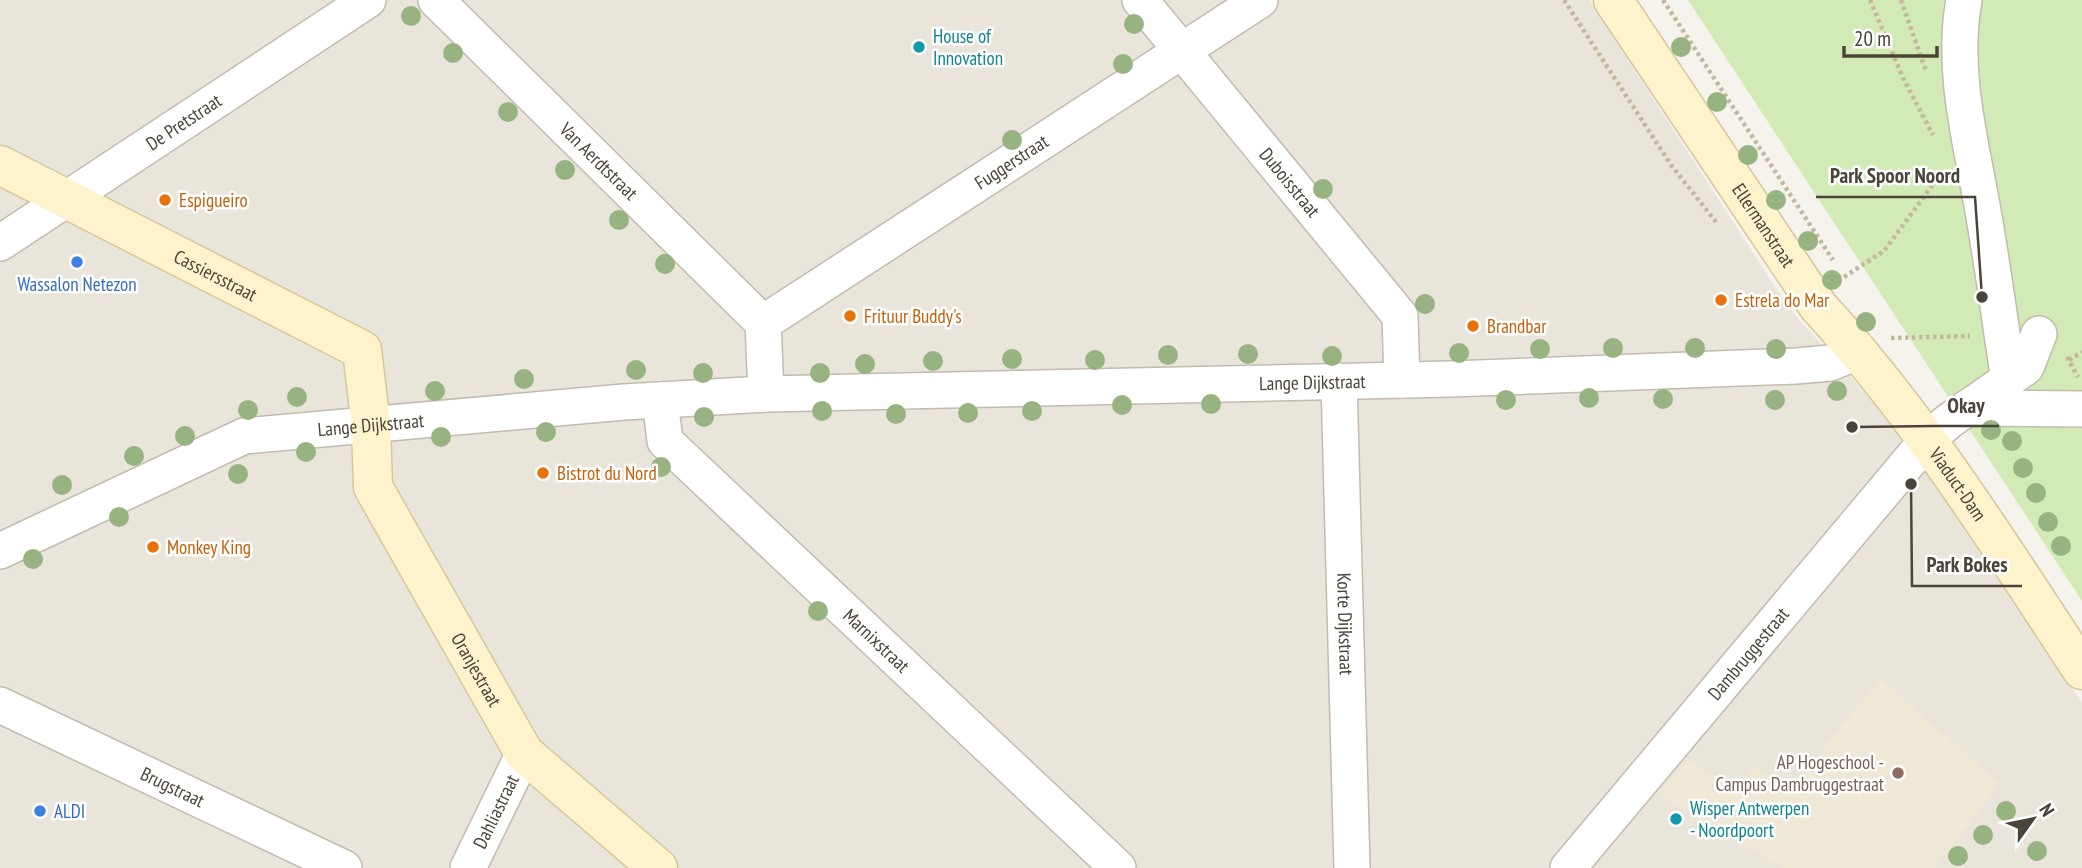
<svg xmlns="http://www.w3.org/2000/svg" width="2082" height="868" viewBox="0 0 2082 868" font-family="'PT Sans Narrow',sans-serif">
  <rect width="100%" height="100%" fill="#f6f3ec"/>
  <polygon fill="#eae5da" points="0,0 1589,0 1789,308 1913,447 2082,703 2082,868 0,868"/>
  <polygon fill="#efe8d6" points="1881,680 2000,783 1935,868 1783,868 1657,795 1687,759 1735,788 1754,765 1793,792 1833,735"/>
  <polygon fill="#d2eab5" points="1688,0 2082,0 2082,601"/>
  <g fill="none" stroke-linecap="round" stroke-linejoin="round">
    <defs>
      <g id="street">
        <path id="s1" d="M436,0L763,323"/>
        <path id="s2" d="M1140,0L1400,316L1402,380"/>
        <path d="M1964,0C1951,70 1971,142 1983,211C1993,267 2000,323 2009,380"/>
        <path id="s3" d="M0,243L368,0"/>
        <path id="s4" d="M763,323L1260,0"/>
        <polyline points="763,323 766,394"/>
        <path id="s5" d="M1339,381L1352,868"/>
        <path id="s6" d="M660,400L665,441L1118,868"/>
        <polyline points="1967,408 2082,409"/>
        <path id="s7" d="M0,551L244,436L624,402L766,394L1451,379L1796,366L1830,363L1859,351"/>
        <path id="s8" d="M0,705L344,868"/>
        <path id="s9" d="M468,868L524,753"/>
        <path id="s10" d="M1568,868L1928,439L1949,421L2026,367L2039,334"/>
      </g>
      <g id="secondary">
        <path id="s11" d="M1613,0L1818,306C1920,417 1999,544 2082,670"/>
        <path id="s12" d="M0,165L362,350L371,426L373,487L524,753L658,868"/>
      </g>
    </defs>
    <use href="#street" stroke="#c2bbae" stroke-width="38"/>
    <use href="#secondary" stroke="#d6c79b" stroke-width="41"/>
    <g stroke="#c4b79f" stroke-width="4.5" stroke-dasharray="3.5 3.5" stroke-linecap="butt">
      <polyline points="1564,0 1671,165 1716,222"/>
      <polyline points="1663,0 1833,260"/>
      <polyline points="1870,0 1903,78 1933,135"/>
      <polyline points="1901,0 1926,71"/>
      <polyline points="1844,277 1884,251 1942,172"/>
      <polyline points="1891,338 1970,336"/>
      <polyline points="2067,357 2078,377"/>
      <polyline points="2069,360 2082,352"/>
    </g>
    <use href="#street" stroke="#fff" stroke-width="35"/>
    <use href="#secondary" stroke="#fff3cd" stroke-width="38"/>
  </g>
  <g fill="#97b381">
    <circle cx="411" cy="16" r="10"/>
    <circle cx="1134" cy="24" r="10"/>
    <circle cx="1681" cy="47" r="10"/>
    <circle cx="453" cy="53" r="10"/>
    <circle cx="1123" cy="64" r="10"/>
    <circle cx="1717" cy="102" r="10"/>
    <circle cx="508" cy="112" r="10"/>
    <circle cx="1012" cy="140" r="10"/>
    <circle cx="1748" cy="155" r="10"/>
    <circle cx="565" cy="170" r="10"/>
    <circle cx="1323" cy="189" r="10"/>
    <circle cx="1776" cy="200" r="10"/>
    <circle cx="619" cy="220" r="10"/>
    <circle cx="1808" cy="241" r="10"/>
    <circle cx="665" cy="264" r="10"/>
    <circle cx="1832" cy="280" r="10"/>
    <circle cx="1425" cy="304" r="10"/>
    <circle cx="1866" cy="322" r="10"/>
    <circle cx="1613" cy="348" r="10"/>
    <circle cx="1695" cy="348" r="10"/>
    <circle cx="1540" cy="349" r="10"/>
    <circle cx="1776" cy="349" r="10"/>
    <circle cx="1459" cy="353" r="10"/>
    <circle cx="1248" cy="354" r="10"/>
    <circle cx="1168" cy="355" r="10"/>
    <circle cx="1332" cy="356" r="10"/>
    <circle cx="1012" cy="359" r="10"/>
    <circle cx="1095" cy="360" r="10"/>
    <circle cx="933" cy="361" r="10"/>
    <circle cx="865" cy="364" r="10"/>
    <circle cx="636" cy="370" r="10"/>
    <circle cx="703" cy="373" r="10"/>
    <circle cx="820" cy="373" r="10"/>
    <circle cx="524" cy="379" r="10"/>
    <circle cx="435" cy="391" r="10"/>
    <circle cx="1837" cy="391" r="10"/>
    <circle cx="297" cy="397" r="10"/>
    <circle cx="1589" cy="398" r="10"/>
    <circle cx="1663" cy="399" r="10"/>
    <circle cx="1506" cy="400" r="10"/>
    <circle cx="1775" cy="400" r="10"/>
    <circle cx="1211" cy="404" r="10"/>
    <circle cx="1122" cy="405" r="10"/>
    <circle cx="248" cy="410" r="10"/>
    <circle cx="822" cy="411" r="10"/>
    <circle cx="1032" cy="411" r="10"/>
    <circle cx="968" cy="413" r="10"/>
    <circle cx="896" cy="414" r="10"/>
    <circle cx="704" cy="417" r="10"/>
    <circle cx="1991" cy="430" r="10"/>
    <circle cx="546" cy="432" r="10"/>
    <circle cx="185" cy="436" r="10"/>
    <circle cx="441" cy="437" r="10"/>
    <circle cx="2012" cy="441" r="10"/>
    <circle cx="306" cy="452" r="10"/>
    <circle cx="134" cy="456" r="10"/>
    <circle cx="661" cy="467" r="10"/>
    <circle cx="2023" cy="468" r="10"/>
    <circle cx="238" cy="474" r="10"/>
    <circle cx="62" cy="485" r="10"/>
    <circle cx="2036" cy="493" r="10"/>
    <circle cx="119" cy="517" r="10"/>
    <circle cx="2048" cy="522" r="10"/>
    <circle cx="2061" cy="546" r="10"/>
    <circle cx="33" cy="559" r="10"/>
    <circle cx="818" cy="611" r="10"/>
    <circle cx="2006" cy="811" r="10"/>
    <circle cx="1983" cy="835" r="10"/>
    <circle cx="2037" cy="851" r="10"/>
    <circle cx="1958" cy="856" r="10"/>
  </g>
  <g fill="#0f9aa8" stroke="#fff" stroke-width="2.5">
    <circle cx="919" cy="47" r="7"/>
    <circle cx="1676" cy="819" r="7"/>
  </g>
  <g fill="#e8710a" stroke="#fff" stroke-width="2.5">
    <circle cx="165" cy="200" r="7"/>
    <circle cx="1721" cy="300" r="7"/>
    <circle cx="850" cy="316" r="7"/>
    <circle cx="1473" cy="326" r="7"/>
    <circle cx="543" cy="473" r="7"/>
    <circle cx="153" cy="547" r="7"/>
  </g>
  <g fill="#3f7fe0" stroke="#fff" stroke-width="2.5">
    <circle cx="77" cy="262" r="7"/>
    <circle cx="40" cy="811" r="7"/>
  </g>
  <circle fill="#8d6e63" stroke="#fff" stroke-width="2.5" cx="1898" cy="773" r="7"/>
  <g text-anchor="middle" stroke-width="5" stroke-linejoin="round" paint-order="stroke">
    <g font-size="19" fill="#0d838f" stroke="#fff" text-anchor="start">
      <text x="933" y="43">House of<tspan x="933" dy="22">Innovation</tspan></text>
      <text x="1690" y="815">Wisper Antwerpen<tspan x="1690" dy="22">- Noordpoort</tspan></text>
    </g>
    <g font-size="19" fill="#4b4439" stroke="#fff">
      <text dy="7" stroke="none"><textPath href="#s3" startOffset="220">De Pretstraat</textPath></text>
      <text dy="7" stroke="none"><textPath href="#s4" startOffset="296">Fuggerstraat</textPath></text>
      <text dy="7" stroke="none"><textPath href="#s1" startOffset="229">Van Aerdtstraat</textPath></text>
      <text dy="7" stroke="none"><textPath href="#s2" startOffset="236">Duboisstraat</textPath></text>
      <text dy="7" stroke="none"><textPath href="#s11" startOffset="271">Ellermanstraat</textPath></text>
      <text dy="7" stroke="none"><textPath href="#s12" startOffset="242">Cassiersstraat</textPath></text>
      <text dy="7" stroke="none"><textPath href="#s7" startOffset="1340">Lange Dijkstraat</textPath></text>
      <text dy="7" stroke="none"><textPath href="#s7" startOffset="397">Lange Dijkstraat</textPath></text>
      <text dy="7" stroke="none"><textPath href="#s11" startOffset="595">Viaduct-Dam</textPath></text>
      <text dy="7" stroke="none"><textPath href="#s5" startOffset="243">Korte Dijkstraat</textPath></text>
      <text dy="7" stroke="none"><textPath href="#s6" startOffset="332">Marnixstraat</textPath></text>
      <text dy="7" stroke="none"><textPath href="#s10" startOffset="280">Dambruggestraat</textPath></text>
      <text dy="7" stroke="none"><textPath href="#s12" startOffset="754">Oranjestraat</textPath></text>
      <text dy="7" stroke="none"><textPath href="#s8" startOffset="191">Brugstraat</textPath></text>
      <text dy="7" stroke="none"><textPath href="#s9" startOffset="63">Dahliastraat</textPath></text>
    </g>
    <g font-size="19" fill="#c56008" stroke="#fff" text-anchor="start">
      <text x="179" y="207">Espigueiro</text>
      <text x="1735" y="307">Estrela do Mar</text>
      <text x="864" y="323">Frituur Buddy's</text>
      <text x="1487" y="333">Brandbar</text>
      <text x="557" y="480">Bistrot du Nord</text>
      <text x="167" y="554">Monkey King</text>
    </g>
    <g font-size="19" fill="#366cbe" stroke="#fff">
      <text x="77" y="291">Wassalon Netezon</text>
      <text x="54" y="818" text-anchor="start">ALDI</text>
    </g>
    <g font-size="19" fill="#785e54" stroke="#fff" text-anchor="end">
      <text x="1884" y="769">AP Hogeschool -<tspan x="1884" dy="22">Campus Dambruggestraat</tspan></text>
    </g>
  </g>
  <path fill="none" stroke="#4b4439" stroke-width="2.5" d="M1982 297L1975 197H1816M1852 427L1934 426H1999M1911 484L1912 586H2022"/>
  <g fill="#4b4439" stroke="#fff" stroke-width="2.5">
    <circle cx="1982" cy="297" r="7"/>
    <circle cx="1852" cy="427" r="7"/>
    <circle cx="1911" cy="484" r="7"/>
  </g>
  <g font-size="21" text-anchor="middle" font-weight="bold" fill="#4b4439" stroke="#fff" stroke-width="5" stroke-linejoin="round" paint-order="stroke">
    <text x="1895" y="183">Park Spoor Noord</text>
    <text x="1966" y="413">Okay</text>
    <text x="1967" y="572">Park Bokes</text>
  </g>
  <g transform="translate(2033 819) rotate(57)" stroke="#ffffff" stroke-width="5" paint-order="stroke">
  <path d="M0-5L12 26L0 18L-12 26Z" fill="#4b4439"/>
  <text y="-10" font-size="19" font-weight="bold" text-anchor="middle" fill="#4b4439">N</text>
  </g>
  <path d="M1844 46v10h93v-10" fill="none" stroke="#4b4439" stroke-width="3.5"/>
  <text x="1854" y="46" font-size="21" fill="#4b4439" stroke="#ffffff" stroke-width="5" paint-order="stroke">20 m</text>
</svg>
